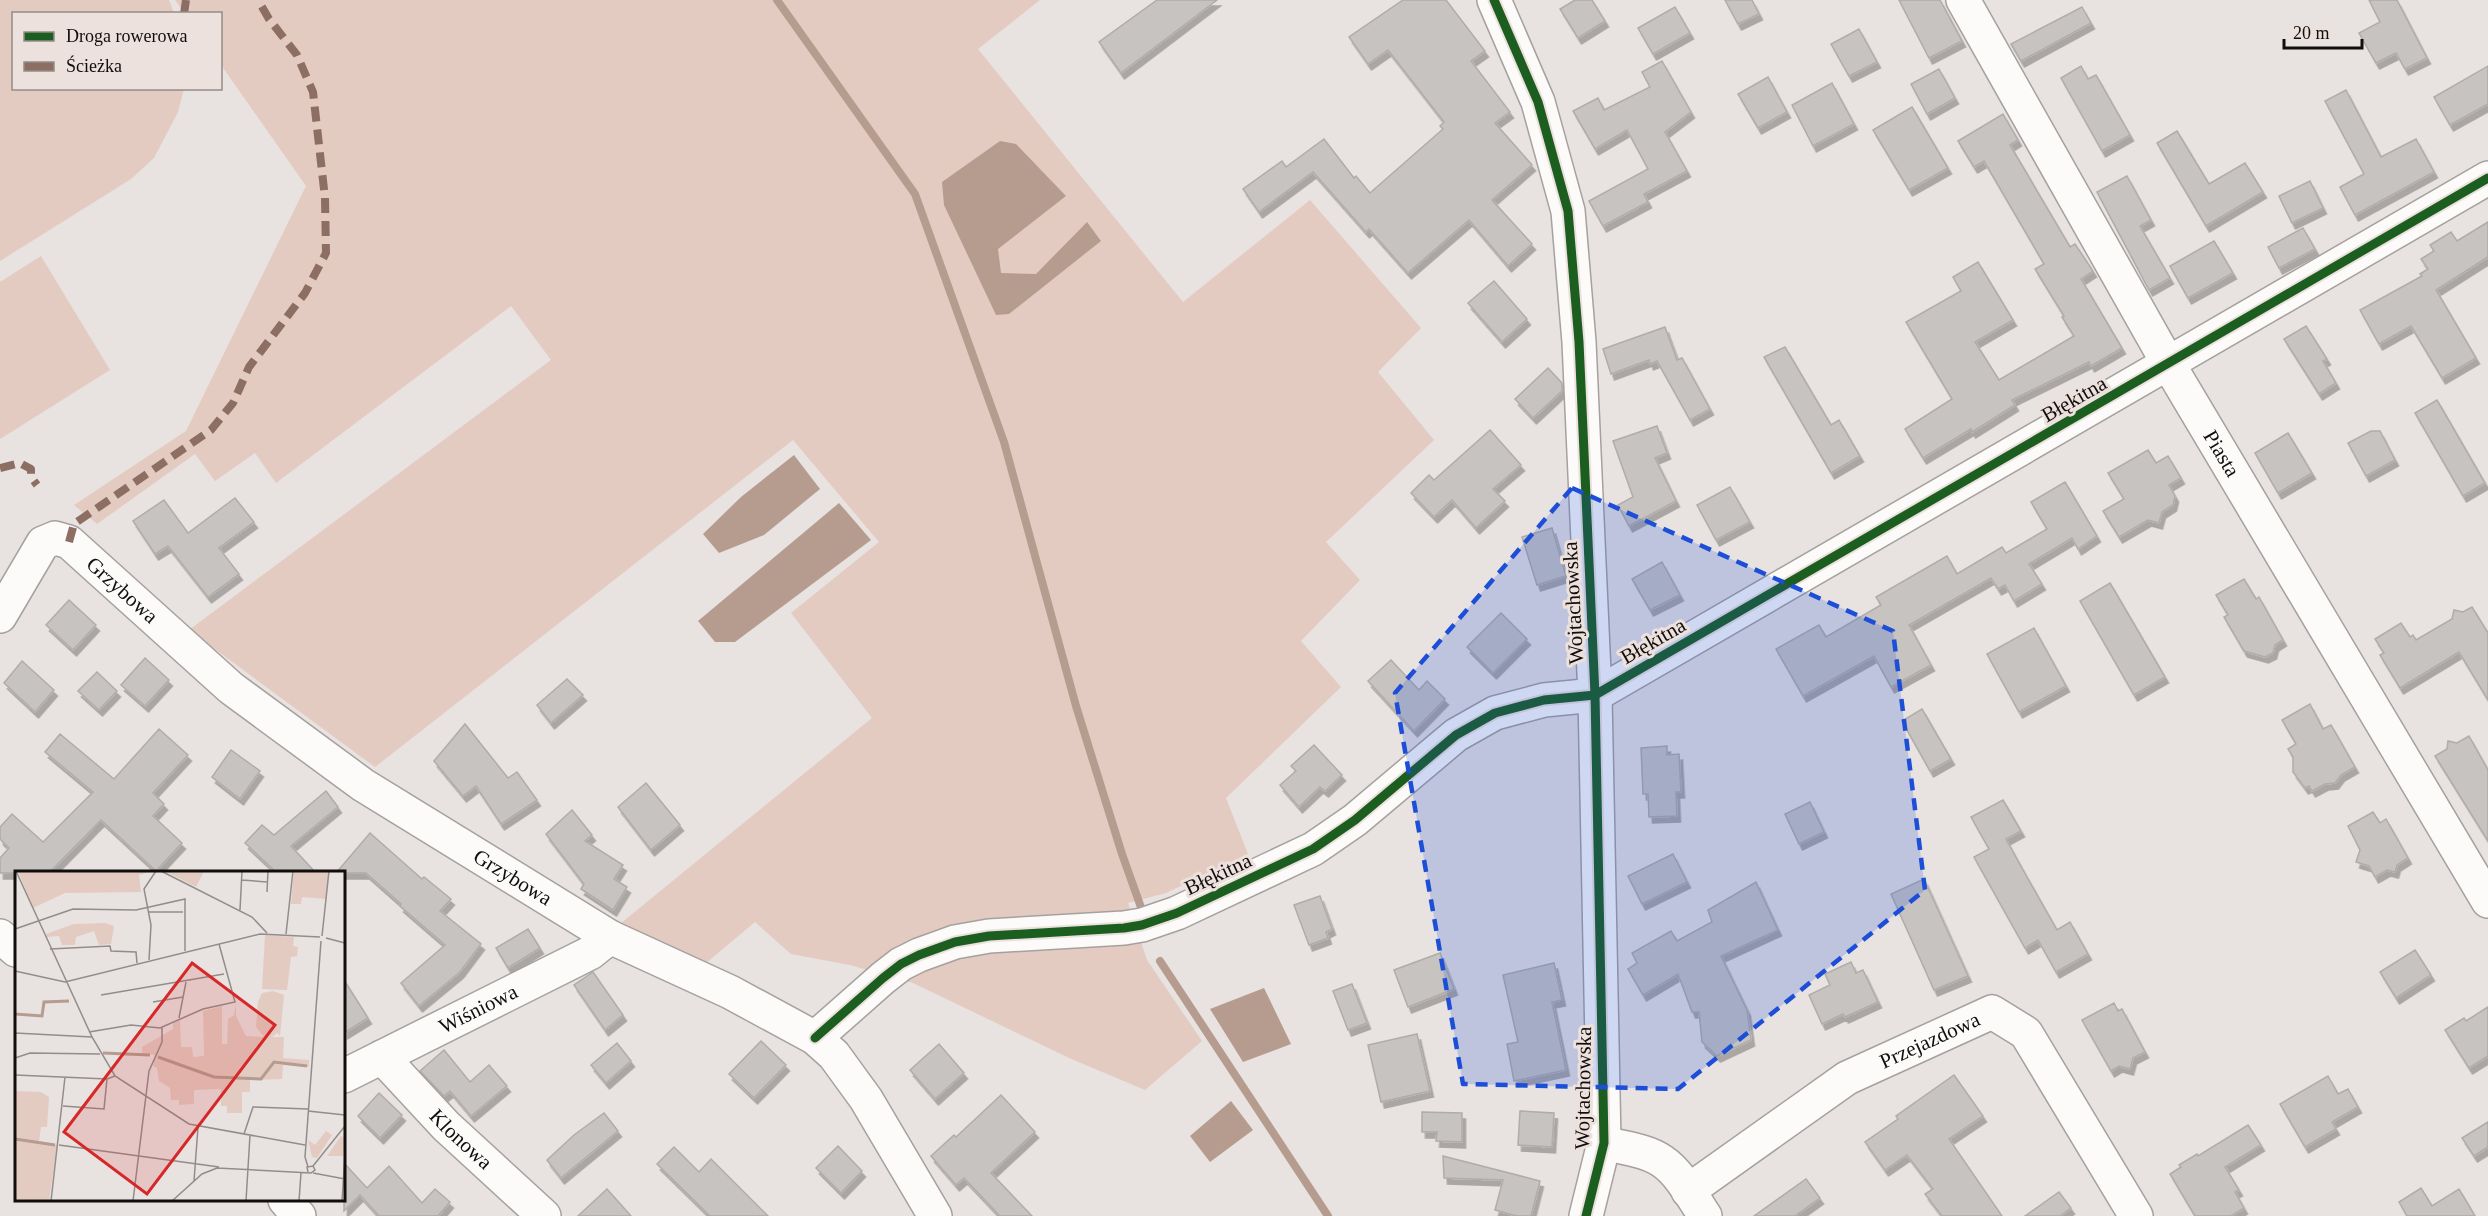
<svg xmlns="http://www.w3.org/2000/svg" width="2488" height="1216" viewBox="0 0 2488 1216" font-family="'Times New Roman',serif">
  <defs>
    <filter id="shadow"><feDropShadow dx="3.5" dy="6" stdDeviation="0" flood-color="#0004"/></filter>
  </defs>
  <rect width="100%" height="100%" fill="#e8e2e0"/>
  <g fill="#e3cbc1">
    <polygon points="0,0 169,0 174,13 14,14 14,88 184,89 178,112 154,158 131,179 0,261"/>
    <polygon points="175,0 1040,0 978,49 1183,302 1310,200 1421,328 1378,372 1434,440 1326,542 1360,580 1301,641 1341,687 1226,798 1248,854 1166,893 1128,903 1147,960 1202,1041 1145,1090 1069,1058 913,983 850,965 791,954 755,922 705,964 620,924 872,718 791,613 879,542 793,440 375,767 189,630 551,360 511,306 276,483 255,453 215,481 195,454 97,524 74,505 186,431 306,186 221,65 220,14 184,13"/>
    <polygon points="41,256 110,370 0,439 0,282"/>
  </g>
  <g fill="#b69c8f">
    <polygon points="1000,141 1016,144 1066,196 998,249 1001,273 1036,274 1087,222 1101,241 1009,314 996,315 944,205 942,182"/>
    <polygon points="794,455 820,489 764,535 719,553 703,534 741,497"/>
    <polygon points="839,503 871,540 735,642 715,642 698,621"/>
    <polygon points="1264,988 1291,1044 1243,1062 1210,1009"/>
    <polygon points="1231,1101 1253,1130 1210,1162 1190,1136"/>
  </g>
  <g fill="none" stroke-linecap="round" stroke-linejoin="round">
    <g stroke="#b69c8f" stroke-width="8">
      <polyline points="777,0 915,194 1004,442 1076,706 1122,854 1143,913"/>
      <polyline points="1160,961 1328,1216"/>
    </g>
  </g>
  <g fill="#c7c3c1" stroke="#b0acaa" stroke-width="1.5" filter="url(#shadow)">
    <polygon points="1157,0 1217,0 1121,73 1099,42"/>
    <polygon points="1403,0 1446,0 1485,51 1471,61 1510,112 1495,123 1532,165 1492,200 1532,244 1508,266 1469,220 1408,273 1369,229 1366,232 1313,172 1259,212 1243,189 1282,161 1286,167 1324,139 1354,178 1356,176 1370,193 1443,129 1440,126 1444,122 1388,50 1368,64 1349,37"/>
    <polygon points="1575,0 1592,0 1605,21 1578,38 1560,9"/>
    <polygon points="1725,0 1752,0 1759,14 1738,24"/>
    <polygon points="1899,0 1940,0 1962,41 1929,58"/>
    <polygon points="2369,0 2397,0 2427,58 2405,69 2396,53 2376,63 2359,33 2380,22"/>
    <polygon points="1675,7 1690,33 1653,54 1638,28"/>
    <polygon points="2082,7 2091,23 2021,61 2011,44"/>
    <polygon points="1859,29 1877,62 1849,76 1831,44"/>
    <polygon points="1662,61 1691,112 1665,132 1687,171 1644,194 1648,202 1603,226 1589,201 1648,169 1627,130 1595,149 1573,111 1598,98 1604,110 1650,87 1642,72"/>
    <polygon points="2081,66 2088,79 2096,75 2130,135 2102,151 2061,78"/>
    <polygon points="2488,66 2488,104 2450,125 2434,97"/>
    <polygon points="1939,69 1955,98 1927,114 1911,84"/>
    <polygon points="1768,77 1787,112 1758,128 1738,94"/>
    <polygon points="1832,83 1854,124 1813,146 1792,105"/>
    <polygon points="2346,90 2381,157 2416,139 2434,172 2355,215 2340,187 2364,174 2325,101"/>
    <polygon points="1912,107 1948,168 1909,190 1873,130"/>
    <polygon points="2003,114 2018,140 2010,145 2070,247 2075,244 2093,271 2081,279 2122,348 2091,366 2089,362 2012,400 2015,405 1972,432 1971,429 1923,458 1905,429 1952,399 1906,322 1961,291 1953,277 1978,262 2013,320 1975,342 1999,380 2074,336 2062,317 2064,316 2035,269 2044,264 1984,161 1974,167 1958,141"/>
    <polygon points="2177,131 2209,184 2245,163 2263,192 2206,226 2157,143"/>
    <polygon points="2127,176 2151,220 2140,226 2170,278 2149,290 2097,192"/>
    <polygon points="2310,181 2323,208 2292,223 2279,196"/>
    <polygon points="2488,222 2488,257 2436,290 2476,358 2442,378 2411,326 2379,344 2360,310 2422,276 2420,274 2428,269 2421,259 2434,251 2430,245 2451,232 2457,241"/>
    <polygon points="2303,228 2315,249 2279,268 2268,247"/>
    <polygon points="2214,241 2233,273 2188,298 2170,266"/>
    <polygon points="1494,281 1527,319 1502,342 1468,303"/>
    <polygon points="2306,326 2327,359 2323,361 2336,383 2319,394 2284,339"/>
    <polygon points="1665,327 1677,360 1682,358 1710,409 1690,420 1657,361 1650,364 1649,360 1611,374 1603,349"/>
    <polygon points="1785,347 1831,425 1839,420 1860,456 1831,473 1764,357"/>
    <polygon points="1548,368 1562,383 1562,391 1533,418 1515,399"/>
    <polygon points="2437,400 2485,483 2463,496 2415,413"/>
    <polygon points="1657,426 1667,453 1655,458 1676,501 1629,526 1618,505 1633,497 1613,441"/>
    <polygon points="1490,430 1521,465 1493,489 1505,501 1476,528 1452,500 1434,517 1411,493 1429,475 1434,480"/>
    <polygon points="2371,431 2380,431 2395,460 2366,476 2348,443"/>
    <polygon points="2288,433 2312,473 2278,493 2255,453"/>
    <polygon points="2148,450 2156,463 2168,456 2181,478 2169,485 2175,496 2173,505 2162,512 2159,523 2148,520 2119,537 2103,511 2124,499 2108,473"/>
    <polygon points="2065,482 2097,536 2078,549 2072,538 2029,564 2042,584 2014,601 2005,585 1998,589 1991,578 1909,625 1931,665 1891,687 1874,656 1803,696 1776,649 1819,625 1826,637 1881,605 1876,597 1947,556 1957,574 2002,547 2006,553 2047,529 2031,502"/>
    <polygon points="1730,487 1750,522 1716,540 1697,505"/>
    <polygon points="235,498 254,522 219,548 239,574 208,597 168,546 155,554 133,521 164,500 188,533"/>
    <polygon points="1552,528 1566,576 1537,585 1522,537"/>
    <polygon points="1662,562 1680,595 1650,610 1632,579"/>
    <polygon points="2244,579 2256,599 2259,597 2283,640 2275,645 2273,653 2265,657 2244,651 2224,617 2228,615 2216,595"/>
    <polygon points="2110,583 2165,677 2134,695 2080,601"/>
    <polygon points="69,600 96,625 73,650 46,625"/>
    <polygon points="2472,607 2488,633 2488,700 2459,652 2400,688 2380,655 2384,653 2375,639 2401,623 2410,637 2413,635 2416,640 2452,619 2454,610 2463,612"/>
    <polygon points="1501,613 1527,639 1493,673 1467,647"/>
    <polygon points="2034,628 2066,686 2019,712 1987,654"/>
    <polygon points="145,658 169,680 145,706 121,685"/>
    <polygon points="1391,660 1419,690 1427,681 1445,699 1414,731 1368,681"/>
    <polygon points="22,661 54,690 35,712 4,683"/>
    <polygon points="97,672 117,691 99,710 78,691"/>
    <polygon points="567,679 583,695 551,723 537,705"/>
    <polygon points="2310,704 2323,729 2331,725 2355,767 2341,775 2335,783 2325,784 2312,791 2309,786 2305,788 2293,772 2293,757 2288,749 2296,744 2282,720"/>
    <polygon points="1922,709 1951,759 1930,771 1902,721"/>
    <polygon points="465,724 508,778 517,772 537,800 501,824 476,786 463,796 434,761"/>
    <polygon points="159,729 188,755 153,793 164,804 153,816 182,843 156,871 101,820 49,873 0,873 0,858 9,848 0,839 0,827 12,814 43,842 93,792 45,752 60,734 114,779"/>
    <polygon points="2469,736 2488,770 2488,841 2435,756 2447,749 2448,741 2457,743"/>
    <polygon points="1314,745 1342,775 1325,791 1320,787 1299,807 1280,785 1296,771 1291,766"/>
    <polygon points="1667,746 1667,755 1679,754 1681,792 1676,792 1677,816 1649,817 1648,794 1643,794 1641,748"/>
    <polygon points="231,750 260,771 240,799 212,777"/>
    <polygon points="646,783 680,825 651,850 618,807"/>
    <polygon points="326,791 338,807 291,846 316,873 277,873 245,843 262,825 274,835"/>
    <polygon points="2003,800 2021,831 2006,839 2023,870 2057,930 2070,922 2088,954 2056,972 2038,940 2025,948 1974,857 1989,849 1971,817"/>
    <polygon points="1810,802 1824,832 1799,844 1785,814"/>
    <polygon points="572,810 592,835 585,841 623,865 614,879 627,887 613,910 581,889 584,884 546,834"/>
    <polygon points="2373,812 2380,823 2386,819 2408,858 2397,865 2395,872 2387,870 2375,877 2369,866 2356,862 2360,850 2348,826"/>
    <polygon points="370,833 422,879 424,877 451,899 440,911 481,944 460,972 419,1006 401,983 445,945 400,906 401,904 366,873 336,873"/>
    <polygon points="1673,854 1687,882 1642,904 1628,876"/>
    <polygon points="1924,879 1968,976 1934,990 1891,894"/>
    <polygon points="1756,882 1778,930 1721,956 1747,1010 1751,1040 1717,1056 1702,1042 1699,1012 1692,1012 1678,974 1643,995 1628,969 1637,963 1632,953 1671,931 1677,941 1712,922 1708,910"/>
    <polygon points="1320,896 1332,929 1326,932 1328,938 1309,945 1294,905"/>
    <polygon points="528,929 540,948 508,968 496,948"/>
    <polygon points="2415,950 2431,975 2396,998 2380,972"/>
    <polygon points="1440,953 1454,989 1408,1007 1394,970"/>
    <polygon points="1851,962 1856,973 1863,970 1878,1002 1845,1017 1843,1014 1822,1024 1809,995 1830,985 1825,974"/>
    <polygon points="1554,963 1562,1000 1552,1002 1566,1070 1514,1081 1507,1044 1518,1042 1503,975"/>
    <polygon points="593,972 623,1015 605,1030 574,985"/>
    <polygon points="344,980 368,1018 344,1033"/>
    <polygon points="1352,984 1367,1023 1348,1030 1333,991"/>
    <polygon points="2114,1003 2118,1011 2122,1009 2145,1052 2133,1058 2130,1069 2119,1066 2111,1071 2082,1020"/>
    <polygon points="2488,1007 2488,1056 2469,1068 2445,1030 2464,1018 2466,1021"/>
    <polygon points="1417,1034 1430,1091 1381,1102 1368,1045"/>
    <polygon points="761,1041 786,1065 754,1098 729,1074"/>
    <polygon points="617,1043 631,1061 606,1083 591,1065"/>
    <polygon points="939,1044 964,1073 935,1099 910,1070"/>
    <polygon points="444,1050 470,1082 489,1065 507,1086 471,1116 450,1091 444,1096 420,1071"/>
    <polygon points="1954,1075 1983,1116 1949,1139 2002,1216 1942,1216 1925,1194 1933,1189 1907,1155 1885,1170 1865,1142 1898,1119 1896,1116"/>
    <polygon points="2328,1076 2338,1094 2348,1089 2358,1107 2332,1122 2336,1129 2305,1147 2280,1104"/>
    <polygon points="379,1093 402,1115 380,1138 358,1116"/>
    <polygon points="1001,1095 1035,1132 991,1173 1032,1216 1000,1216 964,1178 956,1185 931,1156 954,1135 956,1137"/>
    <polygon points="1520,1111 1554,1113 1552,1147 1518,1145"/>
    <polygon points="1422,1112 1462,1113 1462,1142 1436,1141 1437,1132 1422,1132"/>
    <polygon points="604,1113 618,1131 561,1178 547,1160 574,1135"/>
    <polygon points="2488,1122 2488,1147 2474,1156 2462,1138"/>
    <polygon points="2248,1125 2261,1145 2225,1167 2239,1190 2235,1192 2244,1208 2231,1216 2195,1216 2170,1174 2181,1167 2179,1165 2197,1154 2198,1156"/>
    <polygon points="838,1146 862,1171 841,1193 816,1168"/>
    <polygon points="674,1147 699,1172 711,1159 768,1216 710,1216 657,1164"/>
    <polygon points="1443,1156 1540,1181 1531,1216 1517,1216 1495,1210 1503,1180 1444,1178"/>
    <polygon points="344,1163 367,1188 389,1166 422,1203 435,1189 450,1202 438,1216 379,1216 360,1195 344,1211"/>
    <polygon points="1806,1179 1820,1198 1795,1216 1754,1216"/>
    <polygon points="2421,1188 2432,1206 2459,1189 2475,1216 2407,1216 2399,1202"/>
    <polygon points="607,1189 631,1216 578,1216"/>
    <polygon points="2059,1192 2071,1208 2060,1216 2025,1216"/>
  </g>
  <g fill="none" stroke-linecap="round" stroke-linejoin="round">
    <defs>
      <g id="minor">
        <polyline points="1494,0 1538,102 1568,211 1579,342 1595,695 1604,1143 1586,1216"/>
        <path id="s1" d="M1963,0L2169,365L2488,901"/>
        <path id="s2" d="M0,616L43,543L55,538L69,542L231,688L363,785L610,937L730,992L815,1038L834,1055L866,1099L935,1216"/>
        <polyline points="0,936 16,950"/>
        <polyline points="815,1038 883,978 901,964 919,955 955,942 989,936 1124,928 1142,925 1177,913 1313,849 1355,820 1456,735 1495,713 1544,700 1595,695 2488,178"/>
        <path id="s3" d="M382,1057L446,1126L544,1216"/>
        <path id="s4" d="M344,1076L590,953L610,937"/>
        <path d="M1604,1143C1623,1148 1646,1150 1662,1161C1680,1173 1693,1198 1705,1216"/>
        <path id="s5" d="M1688,1191L1847,1078L1992,1012L2026,1033L2136,1216"/>
        <polyline points="285,1200 299,1216"/>
      </g>
    </defs>
    <use href="#minor" stroke="#a5a19f" stroke-width="36"/>
    <use href="#minor" stroke="#fcfbfa" stroke-width="33"/>
    <g stroke="#8d6e63" stroke-width="8" stroke-dasharray="15 8" stroke-linecap="butt">
      <polyline points="184,14 186,0"/>
      <polyline points="0,468 20,463 31,469 31,477 37,485"/>
      <polyline points="69,542 74,524 211,430 233,403 249,367 305,293 326,253 325,198 313,92 297,55 269,19 258,0"/>
    </g>
    <defs>
      <g id="cycleway">
        <polyline points="1494,0 1538,102 1568,211 1579,342 1595,695 1604,1143 1586,1216"/>
        <polyline points="815,1038 883,978 901,964 919,955 955,942 989,936 1124,928 1142,925 1177,913 1313,849 1355,820 1456,735 1495,713 1544,700 1595,695 2488,178"/>
      </g>
    </defs>
    <use href="#cycleway" stroke="#ece1dc" stroke-width="13"/>
    <use href="#cycleway" stroke="#1b5e20" stroke-width="9"/>
  </g>
  <path fill="#1d4ed8" fill-opacity="0.2" stroke="#1d4ed8" stroke-width="4.5" stroke-dasharray="12 8" stroke-linejoin="round" d="M1572,488L1893,631L1925,890L1678,1089L1463,1084L1395,693Z"/>
  <g text-anchor="middle" stroke-width="6" stroke-linejoin="round" paint-order="stroke">
    <g font-size="21" fill="#110d0b" stroke="#ece1dc">
      <text transform="translate(2074 399) rotate(-30)" y="7">Błękitna</text>
      <text dy="7" stroke="none"><textPath href="#s1" startOffset="522">Piasta</textPath></text>
      <text dy="7" stroke="none"><textPath href="#s2" startOffset="184">Grzybowa</textPath></text>
      <text transform="translate(1573 603) rotate(-93)" y="7">Wojtachowska</text>
      <text transform="translate(1653 641) rotate(-30)" y="7">Błękitna</text>
      <text transform="translate(1218 874) rotate(-25)" y="7">Błękitna</text>
      <text dy="7" stroke="none"><textPath href="#s2" startOffset="670">Grzybowa</textPath></text>
      <text dy="7" stroke="none"><textPath href="#s4" startOffset="150">Wiśniowa</textPath></text>
      <text dy="7" stroke="none"><textPath href="#s5" startOffset="286">Przejazdowa</textPath></text>
      <text transform="translate(1583 1088) rotate(-89)" y="7">Wojtachowska</text>
      <text dy="7" stroke="none"><textPath href="#s3" startOffset="114">Klonowa</textPath></text>
    </g>
  </g>
  <g transform="translate(15 871)">
    <rect width="330" height="330" fill="#e8e2e0"/>
    <path d="M3,0H137L124,4L126,21L50,22L18,37ZM150,0H189L181,16ZM279,0H314L311,28L287,26L286,33H276ZM90,52L99,55L96,73L84,74L79,60L61,66L60,74H47L44,65L32,66L31,63L59,53ZM250,64L279,66L278,75L283,76L282,85L276,86L272,119L247,118ZM258,120L269,124L265,165L262,162L257,166H269L268,187L294,189V196L268,194L267,208L235,209V221H227V242H212V235H206V218L179,219V233L164,234V229H156L155,217L144,210L142,197L138,195L140,184L127,182V176L158,158V152L165,149L166,176H177L178,186L189,185L188,140L207,135V173H212L213,148L219,144L221,133V145L231,165L249,166L241,156L243,131L247,122ZM0,220L26,221L34,226L32,256H26L24,271L42,274L34,330H0ZM311,260L317,264L302,287L297,286L293,269L300,274ZM326,265L330,267L328,285H312Z" fill="#e3cbc1"/>
    <path fill="none" stroke="#b69c8f" stroke-width="3" d="M0,143L27,145L29,131L54,130M88,182L135,184M143,186L199,206L246,208L259,191L292,195M0,268L40,274"/>
    <path fill="none" stroke="#928d8b" stroke-width="1.5" d="M1,0L77,166L100,205L174,253L290,274M146,0L237,46L252,62M227,9L252,11M252,21L253,0M225,39L227,0M134,41H168M0,58L58,38L121,39L170,28V80M271,63L278,0M307,65L314,0M311,67L330,72M35,78L95,75L96,80L121,81L122,92M134,89L136,54L129,18L141,0M0,100L50,111L245,63L305,66M86,124L209,103M138,131L168,126M164,147L171,111M74,161L116,154L145,157L188,138L220,131L204,73M0,162L77,166M0,187L15,182L85,183M0,204L92,208L100,205M48,235L89,238L92,208M293,240L330,244M229,263L238,236L293,238M44,274L204,296M298,295L330,255M293,296L290,286L306,70M298,302L330,308M179,310L183,256M36,330L50,206M118,330L134,200L147,171V156M157,330L187,303L202,297L296,302L300,299L298,295L292,296L293,301M231,330L235,264M284,330L286,302M327,330L330,284"/>
    <path fill="#d62828" fill-opacity="0.15" stroke="#d62828" stroke-width="3" d="M177,92L260,154L132,323L49,261Z"/>
    <rect width="330" height="330" fill="none" stroke="#110d0b" stroke-width="3"/>
  </g>
  <rect x="12" y="12" width="210" height="78" fill="#ece1dc" stroke="#948c88" stroke-width="1.5"/>
  <rect x="24" y="32" width="30" height="9" fill="#1b5e20" stroke="#948c88" stroke-width="1.5"/>
  <text x="66" y="42" font-size="18" fill="#110d0b">Droga rowerowa</text>
  <rect x="24" y="62" width="30" height="9" fill="#8d6e63" stroke="#948c88" stroke-width="1.5"/>
  <text x="66" y="72" font-size="18" fill="#110d0b">Ścieżka</text>
  <path d="M2284 39v9h78v-9" fill="none" stroke="#110d0b" stroke-width="3"/>
  <text x="2293" y="39" font-size="18" fill="#110d0b" stroke="#ece1dc" stroke-width="4.5" paint-order="stroke">20 m</text>
</svg>
